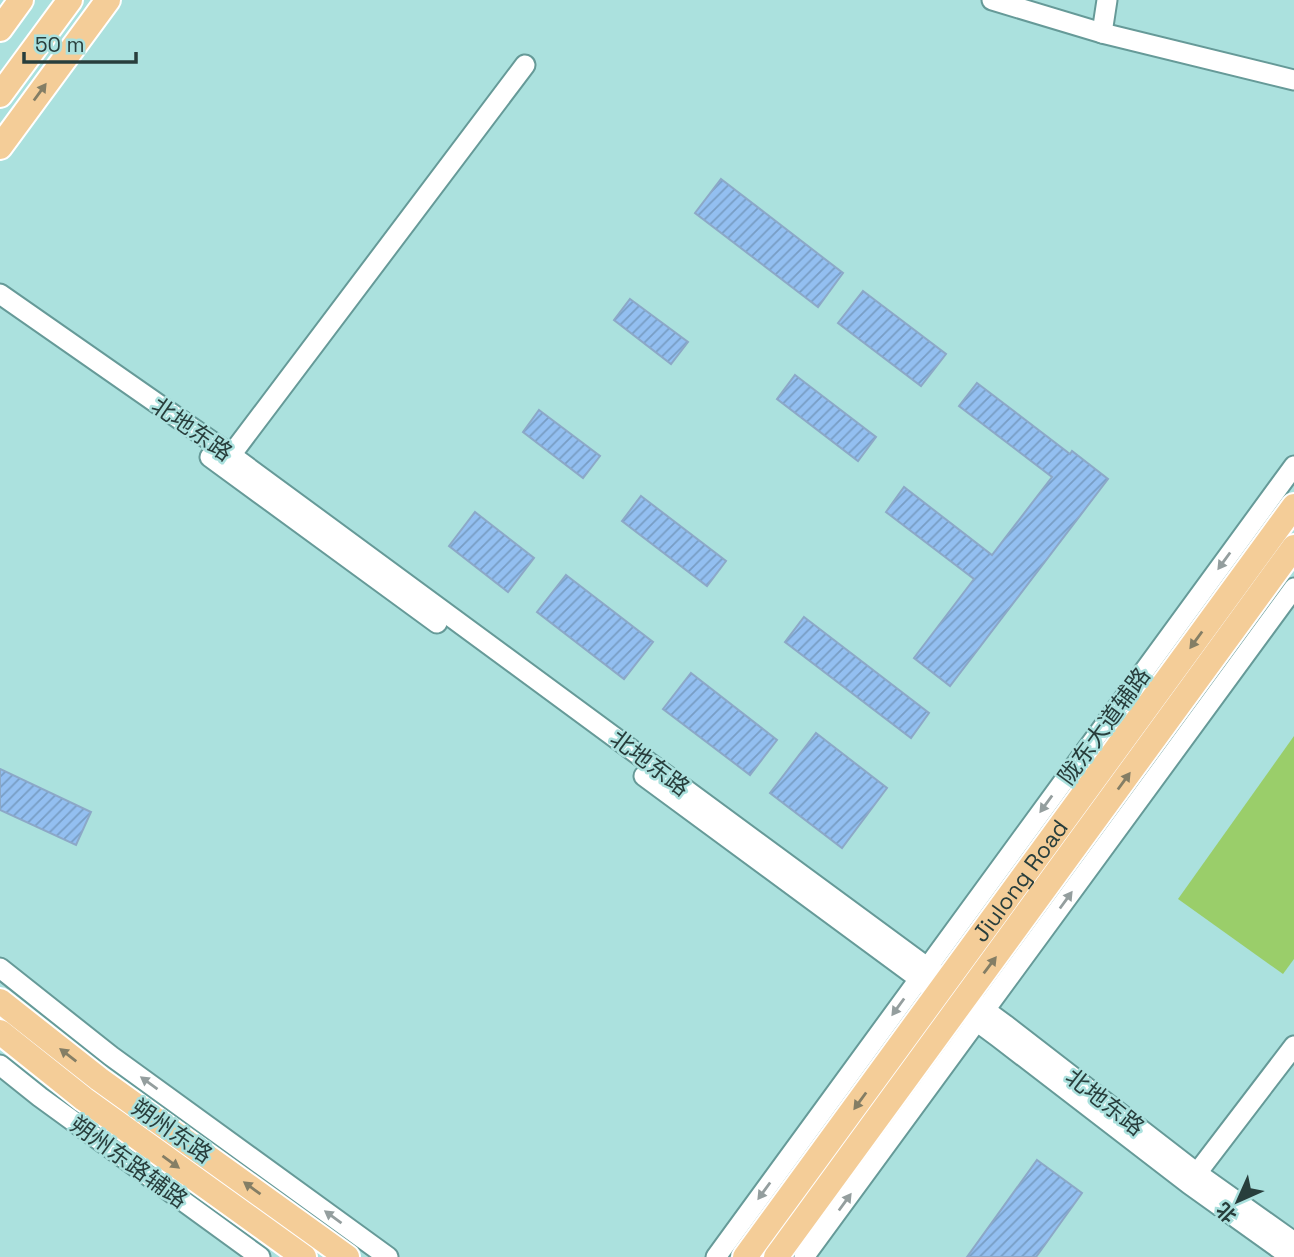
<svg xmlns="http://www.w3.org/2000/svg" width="1294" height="1257" viewBox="0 0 1294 1257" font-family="'Space Grotesk','Noto Sans SC',sans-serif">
  <defs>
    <pattern id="building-hatch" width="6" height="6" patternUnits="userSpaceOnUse" patternTransform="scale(1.75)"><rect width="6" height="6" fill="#93bff1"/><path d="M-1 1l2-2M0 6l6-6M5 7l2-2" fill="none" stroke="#789dc4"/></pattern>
  </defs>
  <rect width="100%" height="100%" fill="#abe1de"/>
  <polygon fill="#9ace6a" points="1294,736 1294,959 1283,974 1178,899"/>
  <g fill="url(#building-hatch)" stroke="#8ca8c7" stroke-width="2">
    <polygon points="721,179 843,273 818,307 695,213"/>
    <polygon points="863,291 946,354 921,386 838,323"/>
    <polygon points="630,299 688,342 671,364 614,320"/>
    <polygon points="795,375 876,437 858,461 777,399"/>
    <polygon points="977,383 1070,454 1072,451 1108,479 950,686 914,658 974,579 886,512 904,487 992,555 1052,477 959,406"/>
    <polygon points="539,410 600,456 583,478 523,432"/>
    <polygon points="641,496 726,561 707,586 622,521"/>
    <polygon points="475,512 534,558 508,592 449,546"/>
    <polygon points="566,575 653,642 624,679 537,612"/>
    <polygon points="804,617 929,713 911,738 785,642"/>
    <polygon points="691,673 777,740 750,775 663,709"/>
    <polygon points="816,733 887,788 842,848 770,793"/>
    <polygon points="0,769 91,812 76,845 0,810"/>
    <polygon points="1037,1160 1082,1193 1036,1257 967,1257"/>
  </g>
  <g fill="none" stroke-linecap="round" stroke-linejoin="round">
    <defs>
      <g id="minor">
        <polyline points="992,0 1102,33 1294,80"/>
        <polyline points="1102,33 1107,0"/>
        <polyline points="0,294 231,455 1007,1026 1197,1173 1294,1242"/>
        <polyline points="231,455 525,65"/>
        <polyline points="210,457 437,623"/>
        <polyline points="644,776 998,1037 1189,1184 1291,1257"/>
        <polyline points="0,968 111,1056 388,1257"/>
        <polyline points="0,1065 40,1097 260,1257"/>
        <polyline points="1197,1173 1294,1046"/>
        <polyline points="716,1257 1294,466"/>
        <polyline points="804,1257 1294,588"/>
      </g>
      <g id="major">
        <polyline points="0,29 21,0"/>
        <polyline points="0,95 70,0"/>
        <polyline points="0,147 108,0"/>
        <polyline points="0,1001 99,1079 347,1257"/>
        <polyline points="0,1032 84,1099 304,1257"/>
        <path id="s1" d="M745,1257L1294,506"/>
        <polyline points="776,1257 1294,547"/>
      </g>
    </defs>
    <use href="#minor" stroke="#669a98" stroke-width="23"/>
    <use href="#major" stroke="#fff" stroke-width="28"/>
    <use href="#minor" stroke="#fff" stroke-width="19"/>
    <use href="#major" stroke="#f4cd98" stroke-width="24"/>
  </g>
  <defs><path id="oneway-solid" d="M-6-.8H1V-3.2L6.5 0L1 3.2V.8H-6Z" transform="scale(1.75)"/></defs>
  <g fill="#847e65">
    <use href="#oneway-solid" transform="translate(40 92) rotate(-54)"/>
    <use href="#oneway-solid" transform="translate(1196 640) rotate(126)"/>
    <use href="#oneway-solid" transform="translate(1124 781) rotate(-54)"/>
    <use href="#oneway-solid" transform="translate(990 965) rotate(-53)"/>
    <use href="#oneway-solid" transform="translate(68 1055) rotate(-142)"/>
    <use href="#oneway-solid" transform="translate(860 1101) rotate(126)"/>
    <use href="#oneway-solid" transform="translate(171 1162) rotate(36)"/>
    <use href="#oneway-solid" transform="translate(252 1188) rotate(-144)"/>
  </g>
  <g fill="#949e9e">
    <use href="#oneway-solid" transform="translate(1224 561) rotate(126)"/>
    <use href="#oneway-solid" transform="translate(1046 804) rotate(126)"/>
    <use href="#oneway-solid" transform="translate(1066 900) rotate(-54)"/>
    <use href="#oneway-solid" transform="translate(898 1007) rotate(126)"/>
    <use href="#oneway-solid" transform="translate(149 1083) rotate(-144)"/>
    <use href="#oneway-solid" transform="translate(764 1191) rotate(126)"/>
    <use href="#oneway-solid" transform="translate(845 1202) rotate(-54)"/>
    <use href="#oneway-solid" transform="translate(333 1217) rotate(-144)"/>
  </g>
  <g text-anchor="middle" stroke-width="5" stroke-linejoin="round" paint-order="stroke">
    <g font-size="23" fill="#283e3c" stroke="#abe1de">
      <text transform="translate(192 429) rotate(35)" y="8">北地东路</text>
      <text transform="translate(1104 726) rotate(-54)" y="8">陇东大道辅路</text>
      <text transform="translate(650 763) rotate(37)" y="8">北地东路</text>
      <text dy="8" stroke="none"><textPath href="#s1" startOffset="466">Jiulong Road</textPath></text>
      <text transform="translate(1105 1102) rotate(38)" y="8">北地东路</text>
      <text transform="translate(172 1131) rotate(35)" y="8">朔州东路</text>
      <text transform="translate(129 1162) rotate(36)" y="8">朔州东路辅路</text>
    </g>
  </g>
  <g transform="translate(1238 1201) rotate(225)" stroke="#abe1de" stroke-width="5" paint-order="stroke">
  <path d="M0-5L12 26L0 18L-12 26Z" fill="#283e3c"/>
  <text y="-10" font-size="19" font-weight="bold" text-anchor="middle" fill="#283e3c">北</text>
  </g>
  <path d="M24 52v10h112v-10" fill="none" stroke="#283e3c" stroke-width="3.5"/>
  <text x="35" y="52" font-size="21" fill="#283e3c" stroke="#abe1de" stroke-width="5" paint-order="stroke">50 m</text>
</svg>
